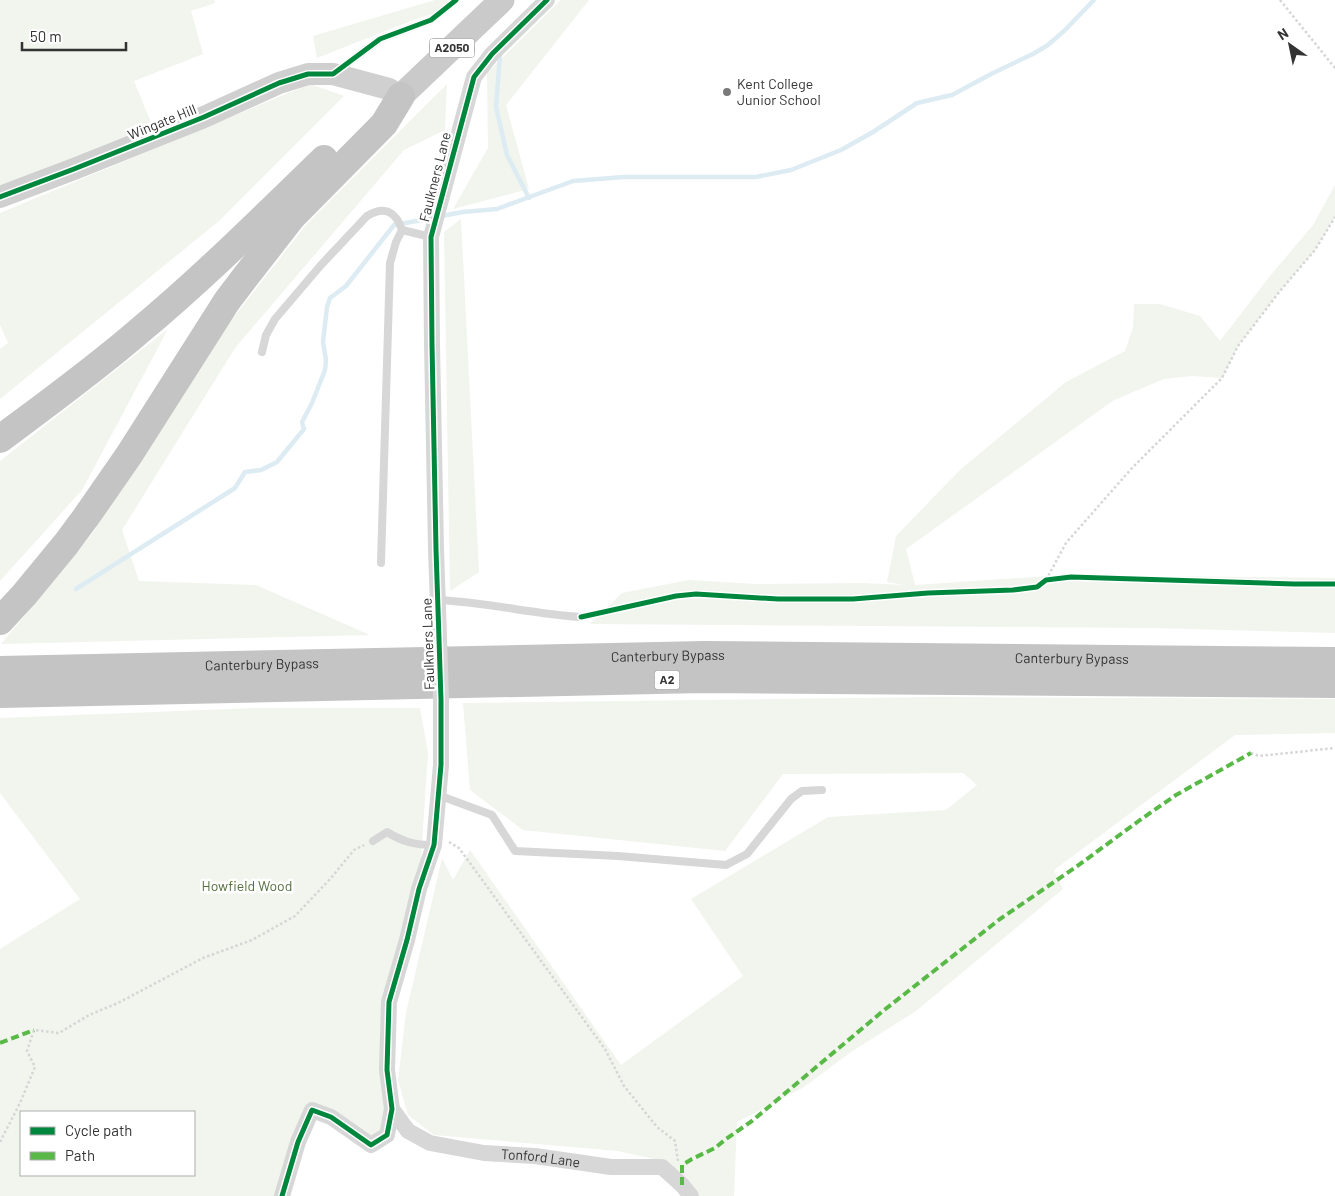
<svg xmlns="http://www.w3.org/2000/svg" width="1335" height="1196" viewBox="0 0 1335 1196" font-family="Barlow,sans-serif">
  <rect width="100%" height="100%" fill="#fff"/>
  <g fill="#f1f5ed" fill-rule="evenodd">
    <polygon points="0,0 214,0 215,3 191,11 203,54 134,81 152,125 0,189"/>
    <polygon points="435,0 449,0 435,13 411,21 317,58 313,36"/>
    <polygon points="561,0 589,0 506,105 529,189 453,209 488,148 487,73"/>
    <polygon points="310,84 344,96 219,221 0,399 0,349 8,343 0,325 0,213"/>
    <polygon points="447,84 445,130 404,150 235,348 122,530 139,581 256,585 370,635 1,644 92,534 219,336 306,225"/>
    <polygon points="1335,185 1335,217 1315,250 1280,291 1238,346 1222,378 1192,376 1164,379 1114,400 906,549 915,585 1064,575 1335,578 1335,633 1155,628 590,624 622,593 689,580 755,584 862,583 904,585 887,582 896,536 961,469 1066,382 1125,351 1133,328 1134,304 1160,304 1200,316 1220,341 1270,276 1313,225"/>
    <polygon points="461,219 479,572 450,591 444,232"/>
    <polygon points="168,329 82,490 0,581 0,461"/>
    <polygon points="938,697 1335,699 1335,733 1235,735 1054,870 1063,889 916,1011 848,1054 804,1087 737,1122 734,1196 698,1196 667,1162 618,1151 434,1135 408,1115 398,1080 406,1013 442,858 453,880 470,850 621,1065 743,976 691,899 828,817 946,810 977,785 963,773 783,774 725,851 523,830 470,790 463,703"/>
    <path d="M256,708H420L428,753L419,889L389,1002L392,1109L371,1145L312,1110L282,1196H0V949L80,899L0,793V718ZM21,1112H194V1175H21Z"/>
  </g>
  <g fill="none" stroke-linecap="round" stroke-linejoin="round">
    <g stroke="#ddebf3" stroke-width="4.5">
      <polyline points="500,56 496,107 507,155 529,198"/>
      <polyline points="441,216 463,212 497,209 573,181 624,177 756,177 791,170 841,150 873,132 917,103 952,95 993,73 1033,54 1048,45 1064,31 1094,0"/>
      <polyline points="76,589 235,488 245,472 261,470 277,462 304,429 302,422 312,403 325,370 326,360 323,342 327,307 330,298 346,286 394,225 433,218"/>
    </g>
    <g stroke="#d6d6d6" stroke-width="2.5" stroke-dasharray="2.5 2.5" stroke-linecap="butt">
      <polyline points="1280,0 1335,68"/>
      <polyline points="1046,580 1066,543 1132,468 1222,378 1238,346 1280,291 1315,250 1335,217"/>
      <polyline points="1251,753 1259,756 1335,748"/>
      <polyline points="449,842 459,848 605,1049 624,1086 657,1127 675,1141 678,1161"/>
      <polyline points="0,1142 20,1103 35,1067 27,1051 34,1030 59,1033 89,1015 118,1003 203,958 252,940 295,916 331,878 354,850 364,845"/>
    </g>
    <g stroke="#d7d7d7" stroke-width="8">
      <polyline points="337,71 380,39 431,20 456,0"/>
      <polyline points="402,230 431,237"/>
      <path d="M262,352L266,335L275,319L321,265L367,216C385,205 396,212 402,230L396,242L390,263L381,563"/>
      <path d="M438,600C486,602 533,614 581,617"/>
      <polyline points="438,795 492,815 515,851 618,856 726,865 747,854 791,799 802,791 822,790"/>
      <path d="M373,841L387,832C403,842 415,845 434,845"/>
    </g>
    <g stroke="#d7d7d7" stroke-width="16">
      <polyline points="439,637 436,549 432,344 431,237 474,77 492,54 547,0"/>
      <path id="s1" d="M392,1109L408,1131L430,1143L484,1153L535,1156L611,1167H662L682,1185L691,1196"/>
      <polyline points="282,1196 298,1142 312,1110 331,1117 371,1145 387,1135 392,1109 387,1070 389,1002 407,940 419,889 434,845 441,765 441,700"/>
    </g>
    <polyline stroke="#d0d0d0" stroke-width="22" points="0,197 74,169 204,117 279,83 308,74 333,74 389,89 401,96"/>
    <polyline stroke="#cacaca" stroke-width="25" points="401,96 502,0"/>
    <g stroke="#c4c4c4" stroke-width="28">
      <path d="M0,439C47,404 94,370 138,332C203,278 263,218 324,159"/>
      <polyline points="0,621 24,595 66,544 86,517 129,455 227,301 246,276 292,217 384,124 401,96"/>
      <path id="s2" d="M0,670L704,655L1335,661"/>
      <polyline points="0,694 702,679 1335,684"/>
    </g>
    <polyline stroke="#d7d7d7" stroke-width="16" points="439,637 441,700"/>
    <g stroke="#58b947" stroke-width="4" stroke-dasharray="8 4" stroke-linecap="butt">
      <polyline points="0,1043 34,1030"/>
      <polyline points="682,1185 682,1165 692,1159 715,1148 726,1139 752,1121 883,1011 1000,919 1076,867 1140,820 1176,795 1251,753"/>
    </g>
    <defs>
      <g id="cycleway">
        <polyline points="0,197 74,169 204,117 279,83 308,74 333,74 380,39 431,20 456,0"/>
        <polyline points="581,617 676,596 696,594 778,599 853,599 928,593 1013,590 1037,587 1046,580 1071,577 1294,584 1335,584"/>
        <polyline points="282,1196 298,1142 312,1110 331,1117 371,1145 387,1135 392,1109 387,1070 389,1002 407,940 419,889 434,845 441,765 441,700 436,549 432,344 431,237 474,77 492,54 547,0"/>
      </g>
    </defs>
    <use href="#cycleway" stroke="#fff" stroke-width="8"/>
    <use href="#cycleway" stroke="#00873e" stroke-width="5"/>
  </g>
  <circle fill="#7a7a7a" stroke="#fff" stroke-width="2" cx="727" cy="92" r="5"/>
  <g text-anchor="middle" stroke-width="5" stroke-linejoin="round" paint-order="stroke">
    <g fill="#fff" stroke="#707070" stroke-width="1">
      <rect x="429.5" y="38.5" width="45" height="19" rx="4"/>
      <rect x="654.5" y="670.5" width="25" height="19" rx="4"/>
    </g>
    <g font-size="12" font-weight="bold" fill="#333">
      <text x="452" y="52">A2050</text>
      <text x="667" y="684">A2</text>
    </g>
    <g font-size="14" fill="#333" stroke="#fff" text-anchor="start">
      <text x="737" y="89">Kent College<tspan x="737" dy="16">Junior School</tspan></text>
    </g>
    <g font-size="14" fill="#333" stroke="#fff">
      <text transform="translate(162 122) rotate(-22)" y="5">Wingate Hill</text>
      <text transform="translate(435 177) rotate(-76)" y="5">Faulkners Lane</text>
      <text transform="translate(428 644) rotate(-92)" y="5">Faulkners Lane</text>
      <text dy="5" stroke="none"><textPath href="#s2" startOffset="668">Canterbury Bypass</textPath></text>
      <text dy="5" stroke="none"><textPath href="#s2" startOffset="1072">Canterbury Bypass</textPath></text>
      <text dy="5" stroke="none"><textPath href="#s2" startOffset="262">Canterbury Bypass</textPath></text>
      <text dy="5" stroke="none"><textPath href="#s1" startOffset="164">Tonford Lane</textPath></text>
    </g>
    <g font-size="14" fill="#56703f" stroke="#fff">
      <text x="247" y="891">Howfield Wood</text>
    </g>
  </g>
  <rect x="20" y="1111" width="175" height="65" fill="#ffffff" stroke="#adadad"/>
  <rect x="30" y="1127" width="25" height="8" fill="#00873e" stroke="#adadad"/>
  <text x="65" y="1136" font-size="15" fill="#333333">Cycle path</text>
  <rect x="30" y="1152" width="25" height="8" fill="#58b947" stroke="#adadad"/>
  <text x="65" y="1161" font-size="15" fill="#333333">Path</text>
  <g transform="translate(1290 45) rotate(327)" stroke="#ffffff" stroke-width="4" paint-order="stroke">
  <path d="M0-4L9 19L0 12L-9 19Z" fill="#333333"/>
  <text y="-8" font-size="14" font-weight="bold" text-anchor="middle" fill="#333333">N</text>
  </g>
  <path d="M22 42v8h104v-8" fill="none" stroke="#333333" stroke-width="2.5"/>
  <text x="30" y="42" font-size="15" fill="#333333" stroke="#ffffff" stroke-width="4" paint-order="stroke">50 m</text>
</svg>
